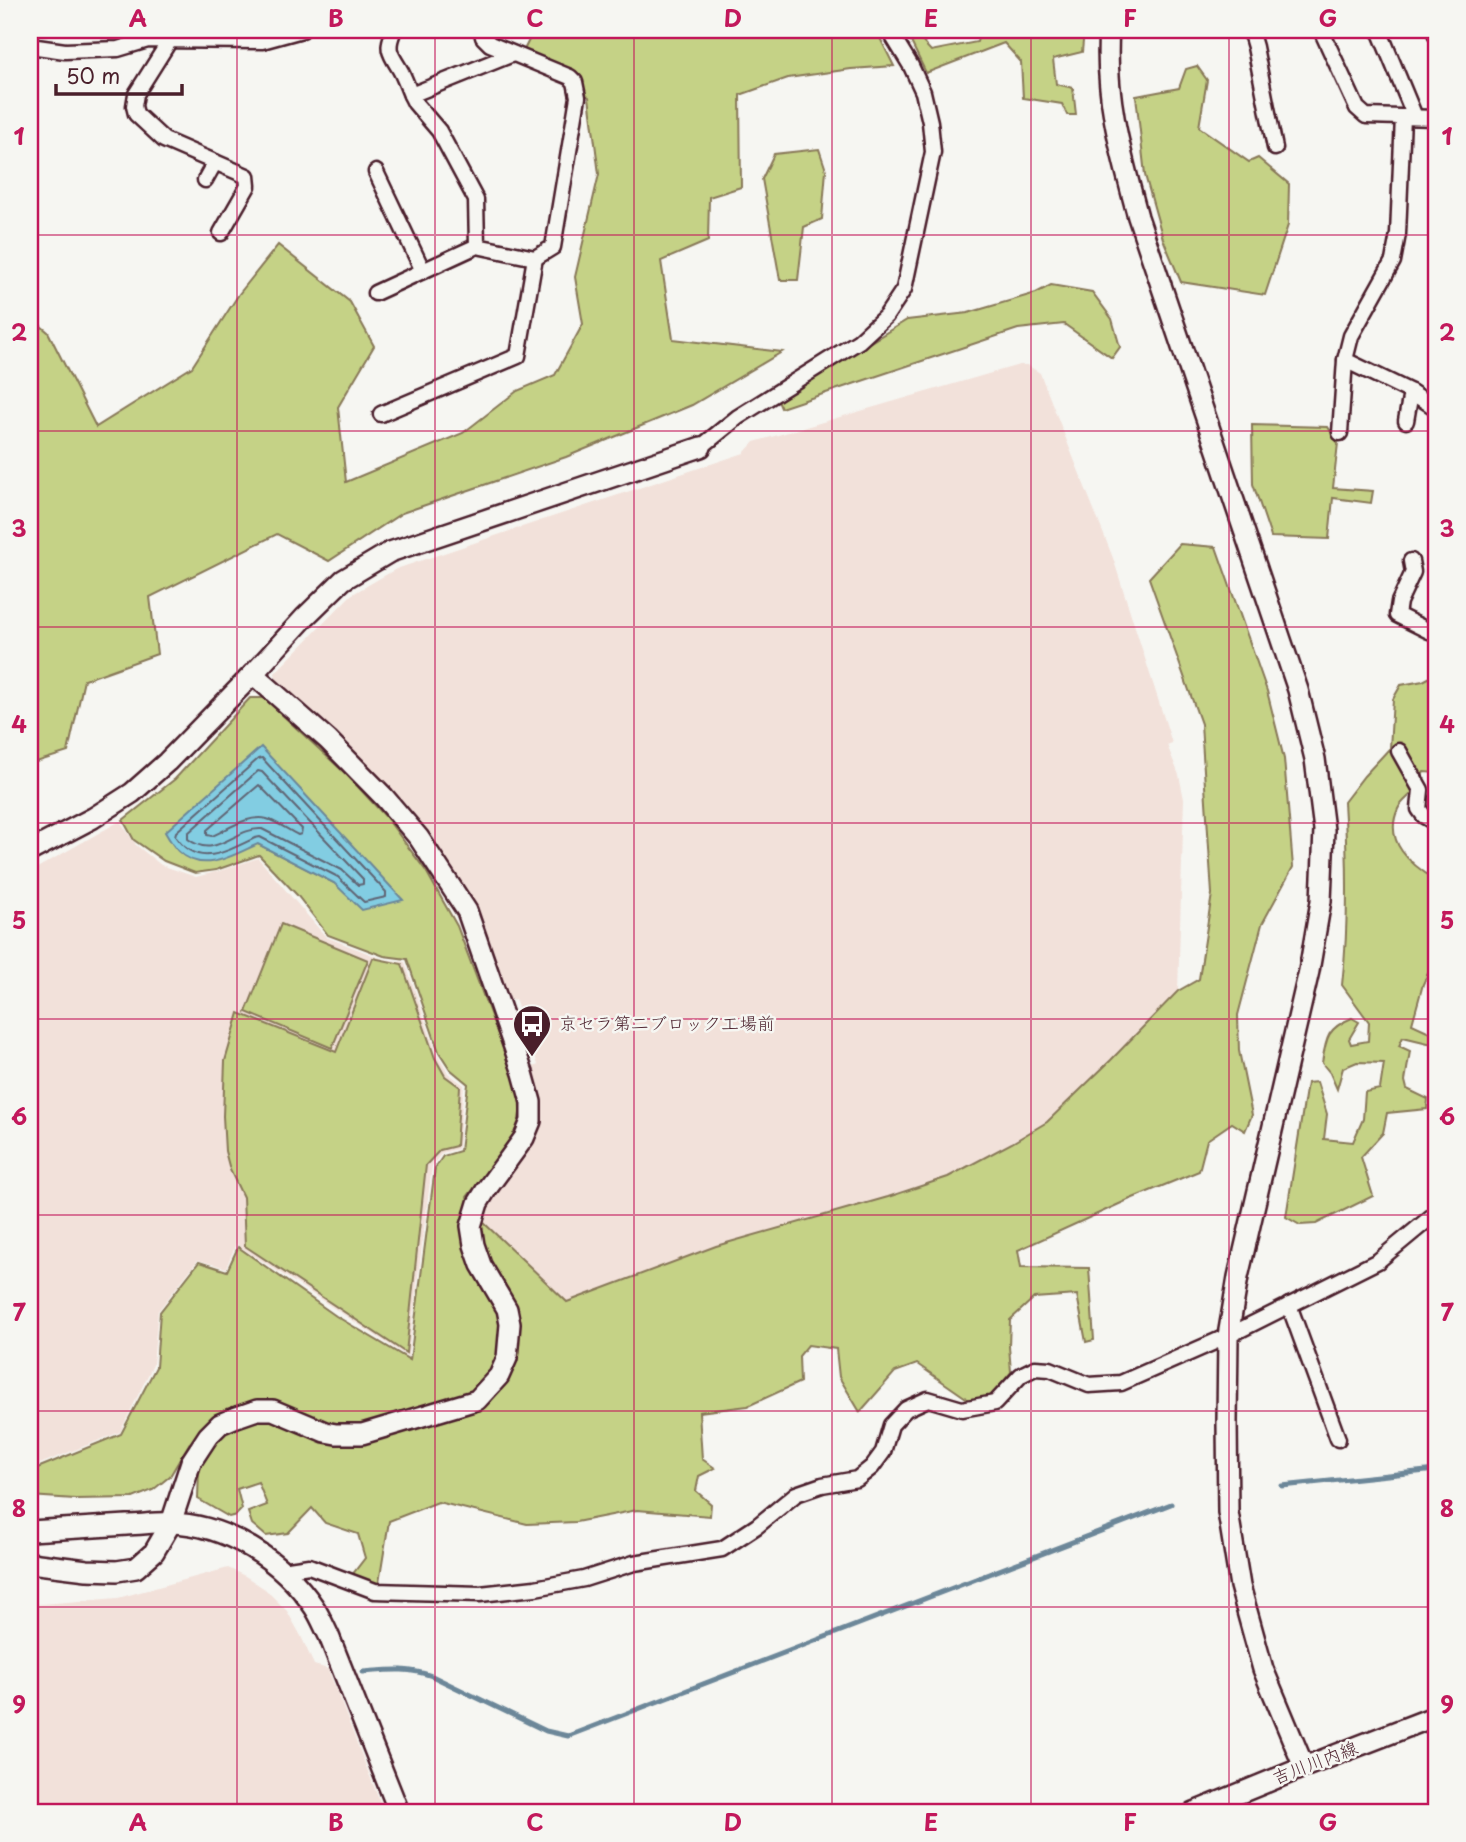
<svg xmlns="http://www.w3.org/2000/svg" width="1466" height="1842" viewBox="0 0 1466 1842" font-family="'Playpen Sans','Klee One',sans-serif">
  <rect width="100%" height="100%" fill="#f6f6f2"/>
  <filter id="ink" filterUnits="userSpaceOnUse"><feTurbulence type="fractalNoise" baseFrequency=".0143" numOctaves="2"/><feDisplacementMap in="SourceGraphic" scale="14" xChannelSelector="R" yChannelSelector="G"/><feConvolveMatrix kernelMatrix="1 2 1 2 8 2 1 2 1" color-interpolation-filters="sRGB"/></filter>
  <g filter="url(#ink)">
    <g fill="#f2e1da">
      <polygon points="1019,365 1027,365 1040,373 1113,558 1172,743 1167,745 1179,775 1184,799 1178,991 1111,1060 1047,1122 1012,1143 948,1177 888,1197 716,1246 567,1302 482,1221 485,1206 528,1152 540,1127 541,1099 531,1068 538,1065 515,999 508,1001 486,934 460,885 277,684 275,673 351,595 396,569 744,453 754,442"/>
      <polygon points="120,821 136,845 161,865 196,877 219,871 258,858 326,937 383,959 405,962 437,1054 448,1073 464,1085 458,1149 442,1153 432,1166 408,1357 236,1244 226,1268 198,1260 158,1311 153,1365 120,1432 30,1468 30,872"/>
      <polygon points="228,1568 245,1576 265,1589 287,1611 301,1636 314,1665 328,1669 384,1812 30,1812 30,1605 118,1598"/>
    </g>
    <g fill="#c5d286" stroke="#887858" stroke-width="2" fill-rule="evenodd">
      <polygon points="534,30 876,30 894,66 851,69 788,78 740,95 741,187 709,197 708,241 661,261 673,339 782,352 692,405 566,457 402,513 329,561 277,534 150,597 157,654 84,680 68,752 30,764 30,317 48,332 96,427 192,367 239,294 278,245 350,302 374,346 338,407 346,482 463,433 517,391 555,375 583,324 575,277 599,174 589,97 522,54"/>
      <polygon points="980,30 1084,30 1082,52 1053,59 1056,84 1073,88 1076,115 1067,115 1062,104 1023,98 1021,62 1004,43 926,73 911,42 921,40 931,51 977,42"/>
      <polygon points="1197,66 1207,80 1199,127 1249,162 1258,158 1289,184 1288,225 1265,295 1181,282 1163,239 1145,175 1136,96 1179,88 1186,69"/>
      <polygon points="819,149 826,170 822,219 804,227 798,280 780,280 762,179 774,154"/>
      <polygon points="1051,285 1092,292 1112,319 1120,347 1112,358 1064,324 1018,329 781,408 777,399 907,320 968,313 1036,293"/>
      <polygon points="1252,425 1328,427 1338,443 1333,488 1373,491 1371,503 1333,498 1329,539 1271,537 1253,484"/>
      <path d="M1180,544L1216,547L1267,691L1284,759L1293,867L1262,924L1238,1015L1239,1051L1252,1115L1245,1131L1232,1123L1207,1140L1199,1171L1128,1200L1018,1250L1021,1267L1089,1268L1094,1340L1086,1342L1077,1295L1034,1298L1010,1320L1009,1346L1011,1372L992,1396L969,1400L917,1364L895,1372L860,1412L839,1377L836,1349L808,1345L799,1356L800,1382L748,1406L699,1412L702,1459L715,1468L699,1476L696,1491L711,1504L710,1516L637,1510L576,1522L527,1524L438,1502L389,1521L379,1583H365L352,1575L365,1558L358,1534L325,1523L312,1508L288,1533L266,1536L252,1524L248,1512L267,1505L258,1482L237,1489L242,1509L236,1515L229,1517L198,1499L199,1468L189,1444L170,1476L153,1490L133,1498L75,1499L30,1496V1471L121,1434L156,1367L160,1312L199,1262L227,1271L238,1247L336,1316L410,1360L435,1168L443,1156L460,1151L468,1084L450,1069L439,1052L407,959L384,956L328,935L297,895L259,855L216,870L195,873L164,861L134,840L123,820L175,779L250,698H264L347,775L385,816L426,871L457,926L511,1069C515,1083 521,1098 520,1113C518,1141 484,1175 467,1197L482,1221L567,1302L716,1246L888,1197L948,1177L1012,1143L1047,1122L1111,1060L1178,991L1199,979L1212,894L1201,724L1149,578ZM258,844L403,900L334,883Z"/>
      <path d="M1436,674V773L1424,772C1420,779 1417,786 1413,792C1408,798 1401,802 1398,809C1383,842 1411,865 1436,880V956L1423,984L1412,1024L1436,1035V1045L1403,1037L1399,1046L1410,1051L1405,1081L1407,1089L1428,1099L1427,1109L1387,1113L1383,1133L1361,1157L1373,1196L1316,1224L1300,1225L1286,1217L1307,1083L1317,1082L1327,1114L1324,1139L1353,1142L1363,1119L1365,1092L1380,1089L1384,1063L1357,1062L1343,1068L1337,1089L1330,1073L1322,1063C1326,1038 1327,1028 1352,1018L1359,1022L1349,1039L1351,1044L1368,1041L1369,1022L1342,985C1349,924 1348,863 1344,802L1364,776L1390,748L1393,699L1401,685L1423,681Z"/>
      <polygon points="281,924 368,960 332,1048 246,1012"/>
      <polygon points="373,958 402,964 435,1058 445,1076 460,1087 456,1146 440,1150 426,1165 406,1353 245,1246 243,1197 230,1170 225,1151 223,1116 225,1061 239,1013 336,1052"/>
    </g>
    <path fill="#82cde2" stroke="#6c8799" stroke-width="2" d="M261,747L403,900L362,910L334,883L258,844C233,855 203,875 178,851C173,846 169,839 165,832Z"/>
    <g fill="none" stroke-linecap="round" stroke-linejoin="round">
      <g stroke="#606574" stroke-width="2">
        <path d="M262,758L386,892V897L364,902L338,877L260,837L255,838C226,851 198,870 175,836L176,832L258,759Z"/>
        <path d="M258,771L262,772L363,879V884L358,885L342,870L262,829C235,827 216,861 188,839V833Z"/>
        <path d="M259,785L302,829L301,834L298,835C288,830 277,822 267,819C249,814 228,829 212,836L207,835V830Z"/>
      </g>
      <g stroke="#6c8799" stroke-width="5">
        <polyline points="1282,1486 1436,1470"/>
        <path d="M363,1672C389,1670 407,1667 432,1676L546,1731L568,1736L1171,1504"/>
      </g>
      <defs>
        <g id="street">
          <path d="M394,30C386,48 389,52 399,68C404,76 407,86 411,95"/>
          <polyline points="1250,30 1255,47 1275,148"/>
          <polyline points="1321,30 1357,108 1366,116 1436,118"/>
          <polyline points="1379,30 1415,117"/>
          <polyline points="1434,30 1436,35"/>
          <polyline points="170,40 136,94 134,106 136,114 164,140 247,176 248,186 221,233"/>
          <polyline points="30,46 65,51 118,49 148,40 262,41 302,30"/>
          <polyline points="376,172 423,271"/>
          <polyline points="205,180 215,162"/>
          <polyline points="477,246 476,200 439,131 415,103 411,95 513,54"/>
          <polyline points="375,293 477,246 535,258 553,247 578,97 575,82 570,77 490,44 483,37 482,30"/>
          <polyline points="1345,360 1411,392 1406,421"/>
          <polyline points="1411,392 1436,408"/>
          <polyline points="381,414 518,356 535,258"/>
          <polyline points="1340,433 1345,360 1351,336 1393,261 1398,234 1403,117"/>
          <polyline points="701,447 738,417 859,341 886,316 904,289 933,152 930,122 923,92 911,66 889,30"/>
          <polyline points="1411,561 1413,572 1399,602 1397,615 1429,631 1436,632"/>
          <polyline points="1399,751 1421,790 1419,809 1424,816 1436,823"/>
          <polyline points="1289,1305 1338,1439"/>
          <polyline points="282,1570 309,1566 375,1591 480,1594 535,1588 584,1579 634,1563 722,1549 757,1526 796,1494 822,1485 857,1479 872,1467 883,1452 891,1425 906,1409 928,1399 962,1409 995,1403 1021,1375 1035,1368 1050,1369 1089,1385 1121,1383 1228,1336 1378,1261 1436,1213"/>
        </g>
        <g id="secondary">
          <path d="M1109,30C1104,95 1121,154 1138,217L1298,690L1315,759L1324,830L1321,901L1309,971L1238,1277L1228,1336L1227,1422L1228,1512L1240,1586L1263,1669L1304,1767"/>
          <polyline points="30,851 93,818 132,793 167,762 253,674 305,617 343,580 390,552 701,447"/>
          <path d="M30,1531C62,1529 94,1527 127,1525C141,1525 156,1522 170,1523C227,1524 283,1561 314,1607C320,1616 324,1626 329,1636L399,1812"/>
          <polyline points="30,1563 87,1570 117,1571 136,1568 154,1552 171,1523 191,1462 208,1436 220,1424 234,1418 257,1410 273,1410 325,1432 336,1434 362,1434 477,1400 499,1376 507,1358 510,1324 507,1309 481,1265 474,1245 471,1226 478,1203 486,1190 524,1138 531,1121 531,1102 523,1073 467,911 419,838 384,797 328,740 253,674"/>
          <polyline points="1194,1812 1304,1767 1436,1716"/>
        </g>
      </defs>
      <use href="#street" stroke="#4a1f2b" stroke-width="19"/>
      <use href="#secondary" stroke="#4a1f2b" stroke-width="24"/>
      <use href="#street" stroke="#f6f6f2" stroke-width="14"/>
      <use href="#secondary" stroke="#f6f6f2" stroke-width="19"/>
    </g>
  </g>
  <path fill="none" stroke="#c2185b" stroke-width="2" stroke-opacity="0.55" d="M237,30V1812M435,30V1812M634,30V1812M832,30V1812M1031,30V1812M1229,30V1812M30,235H1436M30,431H1436M30,627H1436M30,823H1436M30,1019H1436M30,1215H1436M30,1411H1436M30,1607H1436"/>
  <defs>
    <symbol id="bus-pin" viewBox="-11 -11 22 30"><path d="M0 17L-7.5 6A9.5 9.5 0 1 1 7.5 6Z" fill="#4a1f2b" stroke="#f6f6f2"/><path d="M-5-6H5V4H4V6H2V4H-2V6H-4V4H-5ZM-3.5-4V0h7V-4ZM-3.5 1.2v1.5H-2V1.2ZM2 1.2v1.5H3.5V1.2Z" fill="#fff"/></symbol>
  </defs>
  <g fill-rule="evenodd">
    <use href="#bus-pin" x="510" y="1002" width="44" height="60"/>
  </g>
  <g text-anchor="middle" stroke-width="5" stroke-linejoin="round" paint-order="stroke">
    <g font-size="18" fill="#4a1f2b" stroke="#f6f6f2" text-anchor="start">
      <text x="559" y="1030">京セラ第二ブロック工場前</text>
    </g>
    <g font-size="18" fill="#4a1f2b" stroke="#f6f6f2">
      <text transform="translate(1315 1763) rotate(-21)" y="6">吉川川内線</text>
    </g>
  </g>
  <rect width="1466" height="1842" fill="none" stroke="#f6f6f2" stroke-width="77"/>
  <path d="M56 84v10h126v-10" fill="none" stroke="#4a1f2b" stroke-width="3.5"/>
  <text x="66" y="84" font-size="21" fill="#4a1f2b" stroke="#f6f6f2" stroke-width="5" paint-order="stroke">50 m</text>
  <rect x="38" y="38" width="1390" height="1766" fill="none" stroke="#c2185b" stroke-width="2.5"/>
  <g font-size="23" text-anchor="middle" font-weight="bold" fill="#c2185b">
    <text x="138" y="27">A</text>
    <text x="336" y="27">B</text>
    <text x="535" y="27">C</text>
    <text x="733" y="27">D</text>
    <text x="931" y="27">E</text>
    <text x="1130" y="27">F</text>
    <text x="1328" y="27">G</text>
    <text x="19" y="145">1</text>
    <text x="1447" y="145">1</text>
    <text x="19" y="341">2</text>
    <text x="1447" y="341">2</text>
    <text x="19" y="537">3</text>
    <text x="1447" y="537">3</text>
    <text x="19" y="733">4</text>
    <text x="1447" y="733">4</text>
    <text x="19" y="929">5</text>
    <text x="1447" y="929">5</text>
    <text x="19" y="1125">6</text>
    <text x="1447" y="1125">6</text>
    <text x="19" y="1321">7</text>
    <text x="1447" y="1321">7</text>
    <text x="19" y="1517">8</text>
    <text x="1447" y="1517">8</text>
    <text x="19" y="1713">9</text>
    <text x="1447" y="1713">9</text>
    <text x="138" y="1831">A</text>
    <text x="336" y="1831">B</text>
    <text x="535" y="1831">C</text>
    <text x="733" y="1831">D</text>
    <text x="931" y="1831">E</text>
    <text x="1130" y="1831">F</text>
    <text x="1328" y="1831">G</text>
  </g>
</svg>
